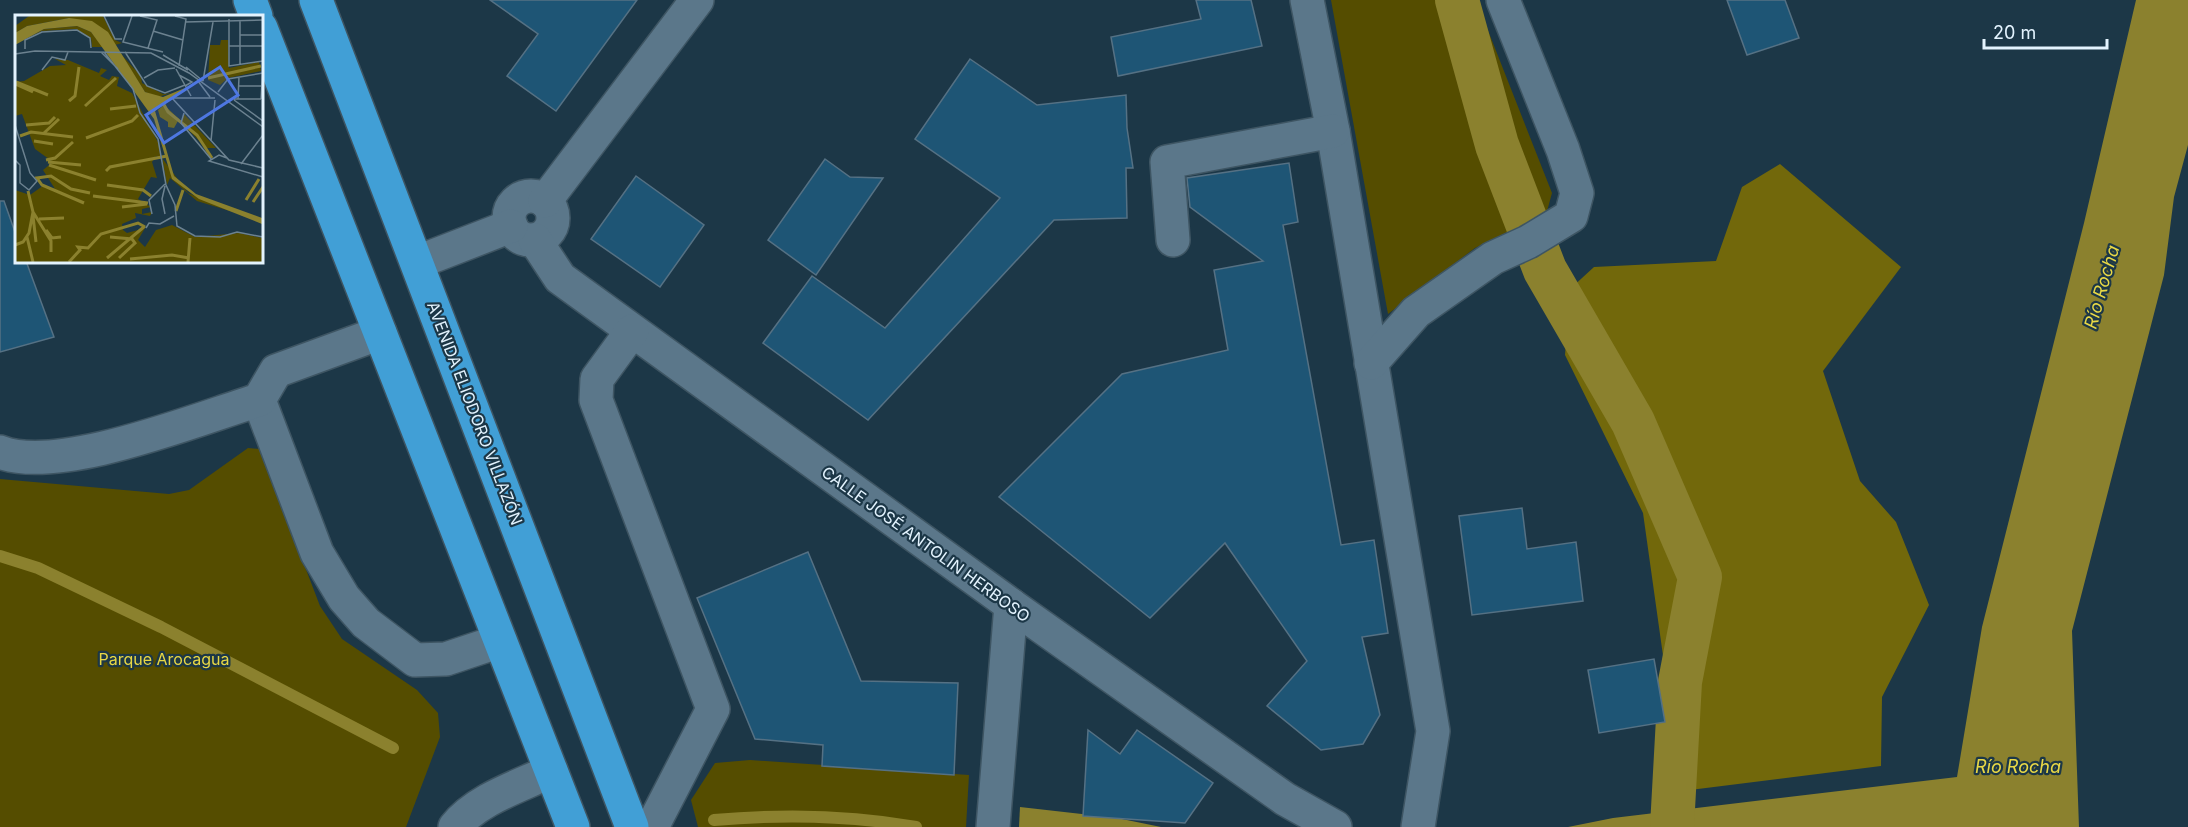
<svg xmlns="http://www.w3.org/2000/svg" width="2188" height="827" viewBox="0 0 2188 827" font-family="Inter,sans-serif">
  <rect width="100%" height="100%" fill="#1c3747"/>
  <g fill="#554d00">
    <polygon points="1331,0 1476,0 1552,193 1546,215 1475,248 1388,314"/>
    <polygon points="248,448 260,449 320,606 342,639 417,690 438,713 440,737 406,827 0,827 0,479 169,494 189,490"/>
    <polygon points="750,760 969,775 966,827 698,827 691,800 715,763"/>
  </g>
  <polygon fill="#72680b" points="1780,164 1901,267 1823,371 1860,481 1896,522 1929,605 1882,697 1881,766 1682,791 1643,513 1565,355 1570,289 1594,267 1716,261 1742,187"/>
  <g fill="#8b812e">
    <polygon points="2136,0 2188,0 2188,145 2174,197 2164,275 2072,631 2079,827 1568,827 1613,818 1957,777 1982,627 2084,223"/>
    <polygon points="1020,807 1117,818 1161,827 1019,827"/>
  </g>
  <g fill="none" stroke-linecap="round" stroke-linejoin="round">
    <g stroke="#8b812e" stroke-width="12">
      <polyline points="0,556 38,568 161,627 393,748"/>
      <path d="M714,820C782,814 850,815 916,827"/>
    </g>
    <polyline stroke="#8b812e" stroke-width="44" points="1457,0 1497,145 1545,270 1633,422 1700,577 1680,682 1672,827"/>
  </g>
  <g fill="#1e5575" stroke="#557184" stroke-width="1.5">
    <polygon points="490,0 637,0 556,111 507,76 538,34"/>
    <polygon points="1196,0 1251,0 1262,46 1118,76 1111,37 1201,19"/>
    <polygon points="1727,0 1785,0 1799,38 1747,55"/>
    <polygon points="970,59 1037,105 1126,95 1127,128 1133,168 1126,168 1127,218 1054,220 868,420 763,343 812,276 885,328 1000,198 915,139"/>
    <polygon points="825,159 850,177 883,178 816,275 768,240"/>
    <polygon points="1289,163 1298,222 1283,225 1341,545 1374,540 1388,633 1362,637 1380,715 1363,744 1321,750 1267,706 1307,661 1225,543 1150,618 999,497 1122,374 1228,350 1214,270 1263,261 1190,207 1187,178"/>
    <polygon points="636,176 704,225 660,287 591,239"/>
    <polygon points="0,201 4,201 16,235 16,261 26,261 54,337 0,352"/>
    <polygon points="1522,508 1527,549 1576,542 1583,601 1472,615 1459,516"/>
    <polygon points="808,552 861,681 958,683 954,775 822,766 823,745 755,739 697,598"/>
    <polygon points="1654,659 1665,722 1599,733 1588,670"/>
    <polygon points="1088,730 1120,754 1137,730 1213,783 1185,823 1083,816"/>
  </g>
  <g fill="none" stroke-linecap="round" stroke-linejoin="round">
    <defs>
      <g id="minor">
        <polyline points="1307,0 1333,131 1433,731 1418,827"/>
        <circle cx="531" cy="218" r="22"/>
        <polyline points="545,201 697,0"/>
        <polyline points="535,240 560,278 1011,605 1285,799 1335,827"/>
        <polyline points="1173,240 1167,162 1333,131"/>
        <polyline points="418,262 511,226"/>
        <polyline points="632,331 597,379 596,400 713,709 652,827"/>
        <polyline points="1371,363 1416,312 1493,258 1528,242 1571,216 1577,193 1563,150 1503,0"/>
        <polyline points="259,400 317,553 344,598 366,623 415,660 446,659 500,641"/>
        <path d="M0,452C59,475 197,419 259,400L276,371L380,333"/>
        <path d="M455,827C477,799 520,786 551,771"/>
        <polyline points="993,827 1011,605"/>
      </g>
      <g id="highway">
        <polyline points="250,0 256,16"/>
        <polyline points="316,0 632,827"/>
        <polyline points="261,28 573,827"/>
      </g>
    </defs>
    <use href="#minor" stroke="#3e5563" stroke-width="36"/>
    <use href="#highway" stroke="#3e5563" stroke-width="36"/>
    <use href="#minor" stroke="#5b778a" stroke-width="33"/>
    <use href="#highway" stroke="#419fd6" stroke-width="33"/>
  </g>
  <g text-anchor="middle" stroke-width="4.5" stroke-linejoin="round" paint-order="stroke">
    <g font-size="16" fill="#e3f3fe" stroke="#1c3747">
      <text transform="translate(475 413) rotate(69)" y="6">AVENIDA ELIODORO VILLAZÓN</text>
      <text transform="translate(926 544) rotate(36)" y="6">CALLE JOSÉ ANTOLIN HERBOSO</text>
    </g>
    <g font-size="16" fill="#e7d745" stroke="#1c3747">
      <text x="164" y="665">Parque Arocagua</text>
    </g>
    <g font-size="18" font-style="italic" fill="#e8d846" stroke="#1c3747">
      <text transform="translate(2102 287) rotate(-74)" y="6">Río Rocha</text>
      <text x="2018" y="773">Río Rocha</text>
    </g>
  </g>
  <g transform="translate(15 15)">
    <rect width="248" height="248" fill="#1c3747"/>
    <path d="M14,1H88L100,25L107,28L100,30L54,3L12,11L0,18V11ZM62,11L76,17L88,32H77L76,23L61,14L27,16L8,26L29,14ZM206,25H213L214,53L244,47L246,56L213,63L205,70L193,65L195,30H205ZM104,37L126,61L127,68L148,79L156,78L143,82L130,77ZM40,44L53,45L84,58L86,53L92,55L85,61L94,65L97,61L104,62L102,71L117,78L144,129L146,143L141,141L137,147L142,163L136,162L123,184L136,192L127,194V199L137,197L135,201L120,198L121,203L107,209L108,215L112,218L130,213L123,225L130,232L141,215L157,210L180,222L224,218L247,223V247H0V175L15,180L29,170L40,174L28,155L38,147L20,134L7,99L0,101V67L9,66L35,51L51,50ZM169,99L201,133H191L166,107ZM147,143L173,178L238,203L182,186L155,163L152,170Z" fill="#554d00"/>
    <path d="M149,90L164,104L159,113L153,112V107L145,102L143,95Z" fill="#72680b"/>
    <path d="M54,3L77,6L93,17L130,77L148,82L170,73L140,96L159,161L181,179L247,203V209L184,184L157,164L139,104L76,17L62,11L29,14L0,30V18L12,11Z" fill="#8b812e"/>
    <path fill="none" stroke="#8b812e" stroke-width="3" d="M193,63L246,51M1,67L33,80M0,69L18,77M54,86L60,81L64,52M147,86L153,97L182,120L197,143M70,91L101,63M95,94L121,91M11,110L34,108L40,102M29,118L44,104M5,121L16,117L58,122M71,123L117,106L123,100M19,126L38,129M31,145L40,143L58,127M33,147L66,150M34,150L81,165M91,156L95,152L152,141M92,170L128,175L136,181M78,181L133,188M231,185L244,164M238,187L248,172M69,188L27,170L22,163L36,161L56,174L75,178M107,192L132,189M161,196L168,175M18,197L36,226V237M18,201L21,227M24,204L49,203M31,215L37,223L46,222M12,222L18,247M95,222L117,224L120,228L104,243M0,230L8,227L14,218L18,197L13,176M92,243L130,211M115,244L157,240L174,243M54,247L65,235L63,232L73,233L86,219L123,208L130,212M173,247L175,223"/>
    <path fill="none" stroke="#6c8290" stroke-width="1.5" d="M89,1L100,24H107M117,1L108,27L148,37M125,1L142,5L133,33M160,1L171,4L164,51M214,4V51L248,46M170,7L248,5M138,16L168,25M225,20H248M214,31H248M10,34V25L27,17L62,15L75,23L76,33M86,37L103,54M89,37L118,74L125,98L143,124L151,170L160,190L162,211L180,221L205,222L222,217L248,222M110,37L132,71L150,78L170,70M0,39L20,36L136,38L174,58L248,112M148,40L173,55M225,50V6M171,52L188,66M161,54L176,81M27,55L37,42L50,45L53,37M164,60L177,67L170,71M129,63L143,55L160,53M183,66L195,82M188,66L198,7M224,71H246M203,77L213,64L248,58M200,83H157L214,145L248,153M219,84H246M223,84L224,62M246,84L248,52M219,85L248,106M169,98L166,108L196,144M0,110L15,158L22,166L14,175L5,168V150L0,145M196,126L200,85M212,143L204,140L194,146L248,162M226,149L248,120M137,199L134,185L150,169M150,199L147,184L150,171M131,213L134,208L145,209L159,201"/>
    <path fill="#4e77e2" fill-opacity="0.15" stroke="#4e77e2" stroke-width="3" d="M205,52L223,80L149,128L131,100Z"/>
    <rect width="248" height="248" fill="none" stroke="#e3f3fe" stroke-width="3"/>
  </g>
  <path d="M1984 39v9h123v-9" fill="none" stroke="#e3f3fe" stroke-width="3"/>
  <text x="1993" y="39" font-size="18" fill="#e3f3fe" stroke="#1c3747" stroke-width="4.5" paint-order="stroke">20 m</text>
</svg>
